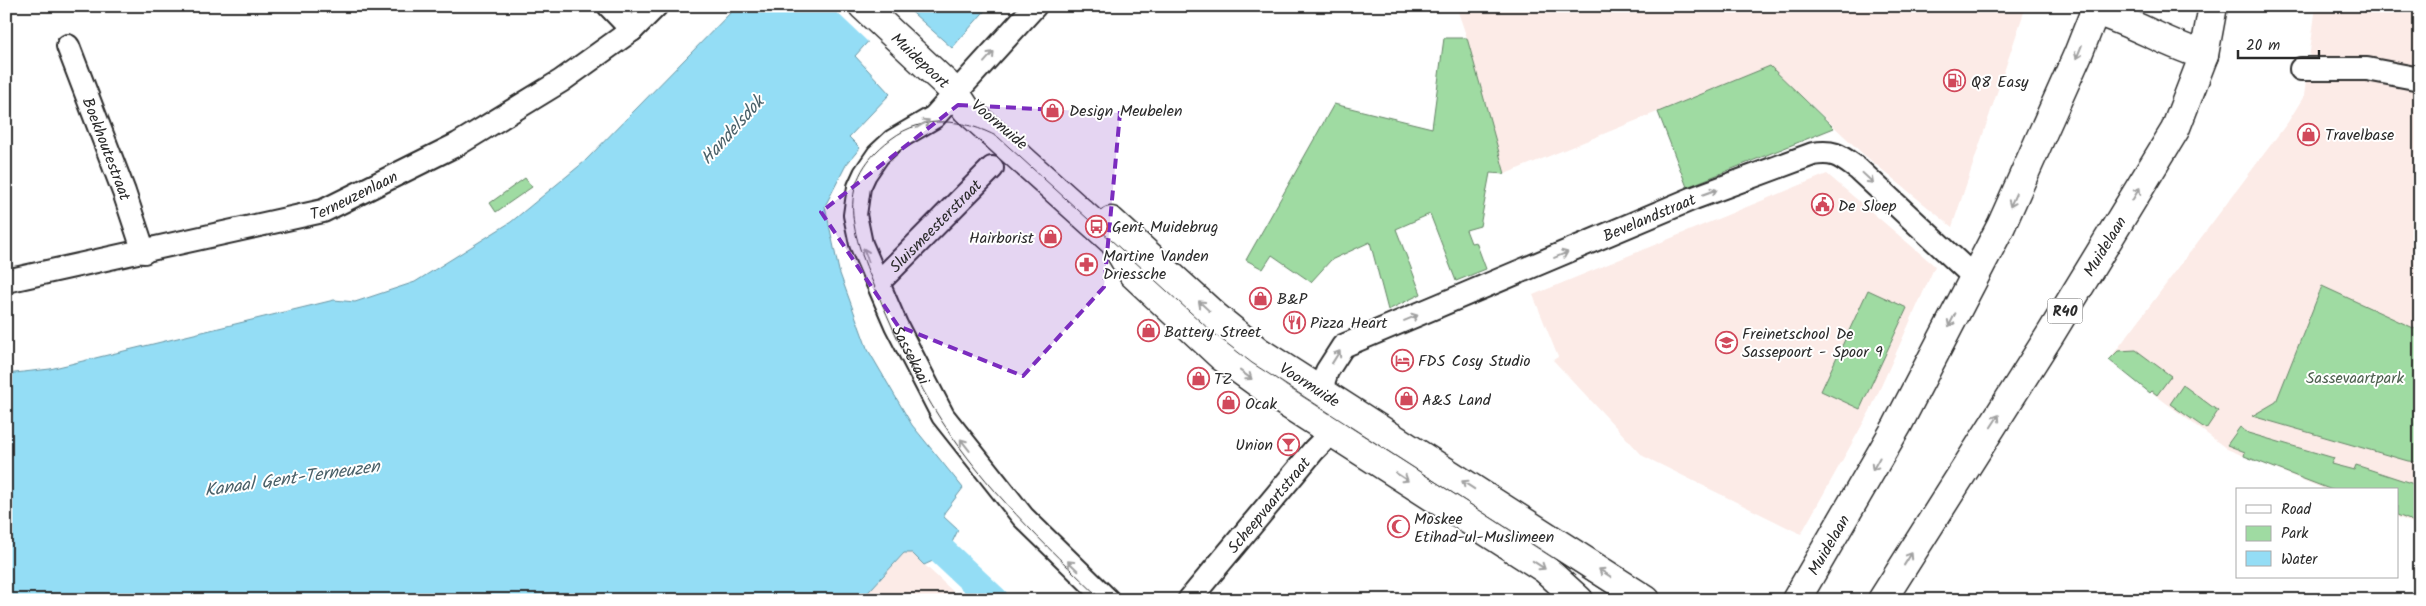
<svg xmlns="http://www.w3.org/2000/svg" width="2426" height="606" viewBox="0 0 2426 606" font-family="Kalam,sans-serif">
  <rect width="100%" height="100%" fill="#fff"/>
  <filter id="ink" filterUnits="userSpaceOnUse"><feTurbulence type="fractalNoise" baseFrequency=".02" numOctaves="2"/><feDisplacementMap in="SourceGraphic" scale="10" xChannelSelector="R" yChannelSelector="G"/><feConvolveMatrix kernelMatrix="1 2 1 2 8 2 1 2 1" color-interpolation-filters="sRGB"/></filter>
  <g filter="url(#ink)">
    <g fill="#fcebe7">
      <polygon points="1456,6 2026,6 1952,227 1863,154 1770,66 1505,174 1467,38"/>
      <polygon points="2316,6 2420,6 2420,526 2397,517 2397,490 2327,490 2227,449 2109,360 2288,122 2304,96"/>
      <polygon points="1827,174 1935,266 1870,411 1801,534 1643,456 1553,360 1558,357 1533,295"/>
      <polygon points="904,553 912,553 962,600 861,600"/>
    </g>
    <g fill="#9fdba2" stroke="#658366">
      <polygon points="1444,38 1467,38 1505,174 1490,173 1480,226 1466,230 1471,243 1476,242 1486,269 1456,281 1430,214 1396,229 1421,294 1388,310 1370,242 1331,260 1311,282 1272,255 1263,269 1246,260 1334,104 1432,128"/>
      <polygon points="1770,66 1834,128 1687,187 1658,112"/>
      <polygon points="525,178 532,187 496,212 490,203"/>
      <polygon points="2322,286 2420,331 2420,462 2408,461 2252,416 2276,402"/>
      <polygon points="1868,290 1907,308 1860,409 1821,391"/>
      <polygon points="2136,350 2171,376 2157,395 2152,391 2150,393 2109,360 2118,351"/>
      <polygon points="2183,385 2218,411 2206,429 2170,404"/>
      <polygon points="2240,427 2248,433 2334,458 2331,464 2354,470 2356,465 2420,486 2420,524 2397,515 2397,490 2332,490 2244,456 2245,452 2227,445"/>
    </g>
    <g fill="#94ddf5" stroke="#6a96a4">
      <polygon points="737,6 900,6 855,56 890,94 849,137 860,148 846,165 825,206 839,271 867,348 912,425 963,488 944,513 944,517 958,530 946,555 924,565 912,553 904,553 861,600 6,600 6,374 50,369 334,300 355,302 415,282 511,222 584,162"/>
      <polygon points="905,6 989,6 952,48"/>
    </g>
    <polygon fill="#fff" points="830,6 899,6 901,9 869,43"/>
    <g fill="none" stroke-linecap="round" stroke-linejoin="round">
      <polyline stroke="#94ddf5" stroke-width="29" points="917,528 994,600"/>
      <defs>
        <g id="street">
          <polyline points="609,6 632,30"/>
          <path id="s1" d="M1035,6L934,117L893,141L878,155L865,174L859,187L855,215L861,244L896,325L943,416L1023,517L1108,600"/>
          <path id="s2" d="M68,46L124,192L144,252"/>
          <polyline points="2301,69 2367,69 2420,79"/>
          <path id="s3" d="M6,281L323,211L458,144L561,81L632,30L656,6"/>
          <path id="s4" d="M878,283L992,168"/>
          <path id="s5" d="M1320,392L1327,371L1343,346L1694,198L1813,154C1835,150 1841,157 1858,169L1974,277"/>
          <path id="s6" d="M1189,600L1314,450L1332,432L1346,408"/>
        </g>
        <g id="secondary">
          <path id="s7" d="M863,6L955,92L966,109L1114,242L1133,274L1222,357L1280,399L1545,569L1579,600"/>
          <path id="s8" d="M1111,221L1215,316L1258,351L1646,600"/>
        </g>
        <g id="primary">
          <path d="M2095,11C2133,22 2166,44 2204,55"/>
          <path id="s9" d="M1796,600L1897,426L2001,226L2078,54L2097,6"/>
          <path id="s10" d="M1882,600L2050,335L2175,130L2204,55L2213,6"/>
        </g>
      </defs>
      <use href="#street" stroke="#2b2b2b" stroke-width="26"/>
      <use href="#secondary" stroke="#2b2b2b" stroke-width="31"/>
      <use href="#primary" stroke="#2b2b2b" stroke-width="31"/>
      <use href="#street" stroke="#fff" stroke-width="22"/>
      <use href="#secondary" stroke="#fff" stroke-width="28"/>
      <use href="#primary" stroke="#fff" stroke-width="28"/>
      <path stroke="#2b2b2b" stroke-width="1" d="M1102,600C1044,544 985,488 941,420C916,382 898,340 880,299C855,241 829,185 891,139C924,114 964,119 998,137L1212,332L1252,363L1618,600"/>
    </g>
    <defs><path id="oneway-shaft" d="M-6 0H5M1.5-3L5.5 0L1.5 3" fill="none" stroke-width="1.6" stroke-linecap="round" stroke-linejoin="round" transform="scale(1.25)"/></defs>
    <g stroke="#a0a0a0">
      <use href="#oneway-shaft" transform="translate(2079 52) rotate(112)"/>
      <use href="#oneway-shaft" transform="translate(989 57) rotate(-48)"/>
      <use href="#oneway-shaft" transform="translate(923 124) rotate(-32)"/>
      <use href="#oneway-shaft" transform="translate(1868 178) rotate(43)"/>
      <use href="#oneway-shaft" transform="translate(1710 192) rotate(-20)"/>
      <use href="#oneway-shaft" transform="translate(2136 194) rotate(-59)"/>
      <use href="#oneway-shaft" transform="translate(2013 200) rotate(114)"/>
      <use href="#oneway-shaft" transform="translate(866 255) rotate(-111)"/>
      <use href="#oneway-shaft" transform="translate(1561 255) rotate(-23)"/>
      <use href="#oneway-shaft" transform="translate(1204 306) rotate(-137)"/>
      <use href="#oneway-shaft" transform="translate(1411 318) rotate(-22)"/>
      <use href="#oneway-shaft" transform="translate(1952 320) rotate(117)"/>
      <use href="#oneway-shaft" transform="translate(1336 357) rotate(-58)"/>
      <use href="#oneway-shaft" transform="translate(1246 375) rotate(36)"/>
      <use href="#oneway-shaft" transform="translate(1995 421) rotate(-57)"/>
      <use href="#oneway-shaft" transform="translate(965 445) rotate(-128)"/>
      <use href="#oneway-shaft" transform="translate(1876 464) rotate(119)"/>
      <use href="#oneway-shaft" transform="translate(1402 477) rotate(33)"/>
      <use href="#oneway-shaft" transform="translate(1468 485) rotate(-147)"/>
      <use href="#oneway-shaft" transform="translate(1908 559) rotate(-58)"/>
      <use href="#oneway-shaft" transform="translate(1539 565) rotate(33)"/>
      <use href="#oneway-shaft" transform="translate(1073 566) rotate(-136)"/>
      <use href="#oneway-shaft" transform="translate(1605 573) rotate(-147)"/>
    </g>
  </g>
  <path fill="#7b2cbf" fill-opacity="0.2" stroke="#7b2cbf" stroke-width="4" stroke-dasharray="10 6" stroke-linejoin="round" d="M958,105L1120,113L1104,287L1023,376L898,326L821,212Z"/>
  <defs>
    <symbol id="fuel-ring" viewBox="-11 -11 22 22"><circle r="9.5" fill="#fff" stroke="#d1495b" stroke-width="1.5"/><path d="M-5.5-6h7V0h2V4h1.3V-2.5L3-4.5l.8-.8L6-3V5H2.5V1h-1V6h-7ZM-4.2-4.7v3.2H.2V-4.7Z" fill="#d1495b"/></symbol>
    <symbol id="shop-ring" viewBox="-11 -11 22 22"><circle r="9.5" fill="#fff" stroke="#d1495b" stroke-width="1.5"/><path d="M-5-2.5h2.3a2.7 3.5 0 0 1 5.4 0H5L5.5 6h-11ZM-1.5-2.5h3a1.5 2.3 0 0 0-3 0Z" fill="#d1495b"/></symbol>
    <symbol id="civic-ring" viewBox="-11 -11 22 22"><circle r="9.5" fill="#fff" stroke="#d1495b" stroke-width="1.5"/><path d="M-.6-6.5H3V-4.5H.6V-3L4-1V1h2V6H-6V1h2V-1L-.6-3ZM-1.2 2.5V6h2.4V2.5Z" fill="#d1495b"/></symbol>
    <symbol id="bus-ring" viewBox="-11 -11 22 22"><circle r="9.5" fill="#fff" stroke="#d1495b" stroke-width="1.5"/><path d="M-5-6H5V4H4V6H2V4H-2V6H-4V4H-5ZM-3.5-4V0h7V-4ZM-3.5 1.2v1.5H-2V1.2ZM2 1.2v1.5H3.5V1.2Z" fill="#d1495b"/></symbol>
    <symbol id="pharmacy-ring" viewBox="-11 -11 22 22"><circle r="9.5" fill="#fff" stroke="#d1495b" stroke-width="1.5"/><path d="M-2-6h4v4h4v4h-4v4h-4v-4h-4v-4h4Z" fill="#d1495b"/></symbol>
    <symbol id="restaurant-ring" viewBox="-11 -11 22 22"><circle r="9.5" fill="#fff" stroke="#d1495b" stroke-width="1.5"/><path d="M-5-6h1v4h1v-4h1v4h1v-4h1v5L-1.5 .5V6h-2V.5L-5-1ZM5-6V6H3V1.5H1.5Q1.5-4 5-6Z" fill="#d1495b"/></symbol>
    <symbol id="school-ring" viewBox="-11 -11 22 22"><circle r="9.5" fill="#fff" stroke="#d1495b" stroke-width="1.5"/><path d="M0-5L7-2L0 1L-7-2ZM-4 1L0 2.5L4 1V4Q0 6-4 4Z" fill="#d1495b"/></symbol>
    <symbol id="hotel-ring" viewBox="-11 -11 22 22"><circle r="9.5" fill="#fff" stroke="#d1495b" stroke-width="1.5"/><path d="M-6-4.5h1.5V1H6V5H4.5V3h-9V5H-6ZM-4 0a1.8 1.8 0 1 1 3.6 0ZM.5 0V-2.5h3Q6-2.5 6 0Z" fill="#d1495b"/></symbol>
    <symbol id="bar-ring" viewBox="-11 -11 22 22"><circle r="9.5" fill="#fff" stroke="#d1495b" stroke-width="1.5"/><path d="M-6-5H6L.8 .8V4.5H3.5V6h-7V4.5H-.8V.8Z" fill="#d1495b"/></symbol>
    <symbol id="mosque-ring" viewBox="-11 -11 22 22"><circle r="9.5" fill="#fff" stroke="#d1495b" stroke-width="1.5"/><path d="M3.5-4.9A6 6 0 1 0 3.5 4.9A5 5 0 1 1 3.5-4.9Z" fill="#d1495b"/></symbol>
  </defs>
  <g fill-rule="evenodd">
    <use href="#fuel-ring" x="1942" y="68" width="25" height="25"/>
    <use href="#shop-ring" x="1040" y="98" width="25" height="25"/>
    <use href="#shop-ring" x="2296" y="122" width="25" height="25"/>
    <use href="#civic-ring" x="1810" y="192" width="25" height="25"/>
    <use href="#bus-ring" x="1084" y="214" width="25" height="25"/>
    <use href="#shop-ring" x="1038" y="224" width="25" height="25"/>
    <use href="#pharmacy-ring" x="1074" y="252" width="25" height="25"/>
    <use href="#shop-ring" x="1248" y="286" width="25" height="25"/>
    <use href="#restaurant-ring" x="1282" y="310" width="25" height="25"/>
    <use href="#shop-ring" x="1136" y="318" width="25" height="25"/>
    <use href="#school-ring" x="1714" y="330" width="25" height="25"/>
    <use href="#hotel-ring" x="1390" y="348" width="25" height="25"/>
    <use href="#shop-ring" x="1186" y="366" width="25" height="25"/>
    <use href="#shop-ring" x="1394" y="386" width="25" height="25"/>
    <use href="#shop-ring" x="1216" y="390" width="25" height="25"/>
    <use href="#bar-ring" x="1276" y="432" width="25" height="25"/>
    <use href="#mosque-ring" x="1386" y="514" width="25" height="25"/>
  </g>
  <g text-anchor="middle" stroke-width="4" stroke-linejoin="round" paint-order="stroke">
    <rect fill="#fff" stroke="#6b6b6b" stroke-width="1" x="2047.5" y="298.5" width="35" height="25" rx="4"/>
    <g font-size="15" font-weight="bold" fill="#2b2b2b">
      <text x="2065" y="316">R40</text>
    </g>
    <g font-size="16" fill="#2b2b2b" stroke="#fff">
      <text dy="6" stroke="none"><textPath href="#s7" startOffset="79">Muidepoort</textPath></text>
      <text transform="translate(1000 124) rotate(40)" y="6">Voormuide</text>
      <text dy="6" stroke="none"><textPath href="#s2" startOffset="110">Boekhoutestraat</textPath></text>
      <text dy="6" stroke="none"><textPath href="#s3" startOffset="359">Terneuzenlaan</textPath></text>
      <text dy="6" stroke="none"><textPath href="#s5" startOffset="384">Bevelandstraat</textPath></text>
      <text dy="6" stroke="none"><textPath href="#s4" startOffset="81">Sluismeesterstraat</textPath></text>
      <text dy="6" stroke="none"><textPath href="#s10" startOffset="418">Muidelaan</textPath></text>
      <text dy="6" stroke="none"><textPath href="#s1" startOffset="435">Sassekaai</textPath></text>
      <text dy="6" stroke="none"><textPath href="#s8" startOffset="258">Voormuide</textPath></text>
      <text dy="6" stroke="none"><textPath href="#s6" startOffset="124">Scheepvaartstraat</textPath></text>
      <text dy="6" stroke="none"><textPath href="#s9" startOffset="64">Muidelaan</textPath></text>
    </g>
    <g font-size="16" fill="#2b2b2b" stroke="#fff" text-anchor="start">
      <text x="1971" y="87">Q8 Easy</text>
      <text x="1069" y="116">Design Meubelen</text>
      <text x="2325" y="140">Travelbase</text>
      <text x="1838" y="211">De Sloep</text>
      <text x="1112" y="232">Gent Muidebrug</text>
      <text x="1034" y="243" text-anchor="end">Hairborist</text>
      <text x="1103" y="261">Martine Vanden<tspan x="1103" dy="18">Driessche</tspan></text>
      <text x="1277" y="304">B&amp;P</text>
      <text x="1310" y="328">Pizza Heart</text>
      <text x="1164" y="337">Battery Street</text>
      <text x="1742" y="339">Freinetschool De<tspan x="1742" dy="18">Sassepoort - Spoor 9</tspan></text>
      <text x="1418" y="366">FDS Cosy Studio</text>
      <text x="1214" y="384">TZ</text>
      <text x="1422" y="405">A&amp;S Land</text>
      <text x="1245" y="409">Ocak</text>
      <text x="1273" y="450" text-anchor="end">Union</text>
      <text x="1414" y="524">Moskee<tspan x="1414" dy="18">Etihad-ul-Muslimeen</tspan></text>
    </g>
    <g font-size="16" fill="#4e604f" stroke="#fff">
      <text x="2355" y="383">Sassevaartpark</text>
    </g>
    <g font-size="18" font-style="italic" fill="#4a6068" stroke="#fff">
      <text transform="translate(732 130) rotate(-48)" y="6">Handelsdok</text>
      <text transform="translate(292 478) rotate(-8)" y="6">Kanaal Gent-Terneuzen</text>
    </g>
  </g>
  <rect width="2426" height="606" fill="none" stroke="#fff" stroke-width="25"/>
  <rect x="12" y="12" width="2401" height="581" fill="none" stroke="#2b2b2b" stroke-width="2" filter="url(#ink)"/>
  <rect x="2236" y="488" width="162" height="90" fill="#ffffff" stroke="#aaaaaa"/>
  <rect x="2246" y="505" width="25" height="8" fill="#ffffff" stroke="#aaaaaa"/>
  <text x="2281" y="514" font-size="15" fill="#2b2b2b">Road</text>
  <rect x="2246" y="526" width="25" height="15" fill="#9fdba2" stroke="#aaaaaa"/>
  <text x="2281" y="538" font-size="15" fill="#2b2b2b">Park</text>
  <rect x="2246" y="551" width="25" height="15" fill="#94ddf5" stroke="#aaaaaa"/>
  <text x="2281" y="564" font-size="15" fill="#2b2b2b">Water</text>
  <path d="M2238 50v8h81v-8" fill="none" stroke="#2b2b2b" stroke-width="2.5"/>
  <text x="2246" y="50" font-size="15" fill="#2b2b2b" stroke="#ffffff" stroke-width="4" paint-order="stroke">20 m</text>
</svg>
